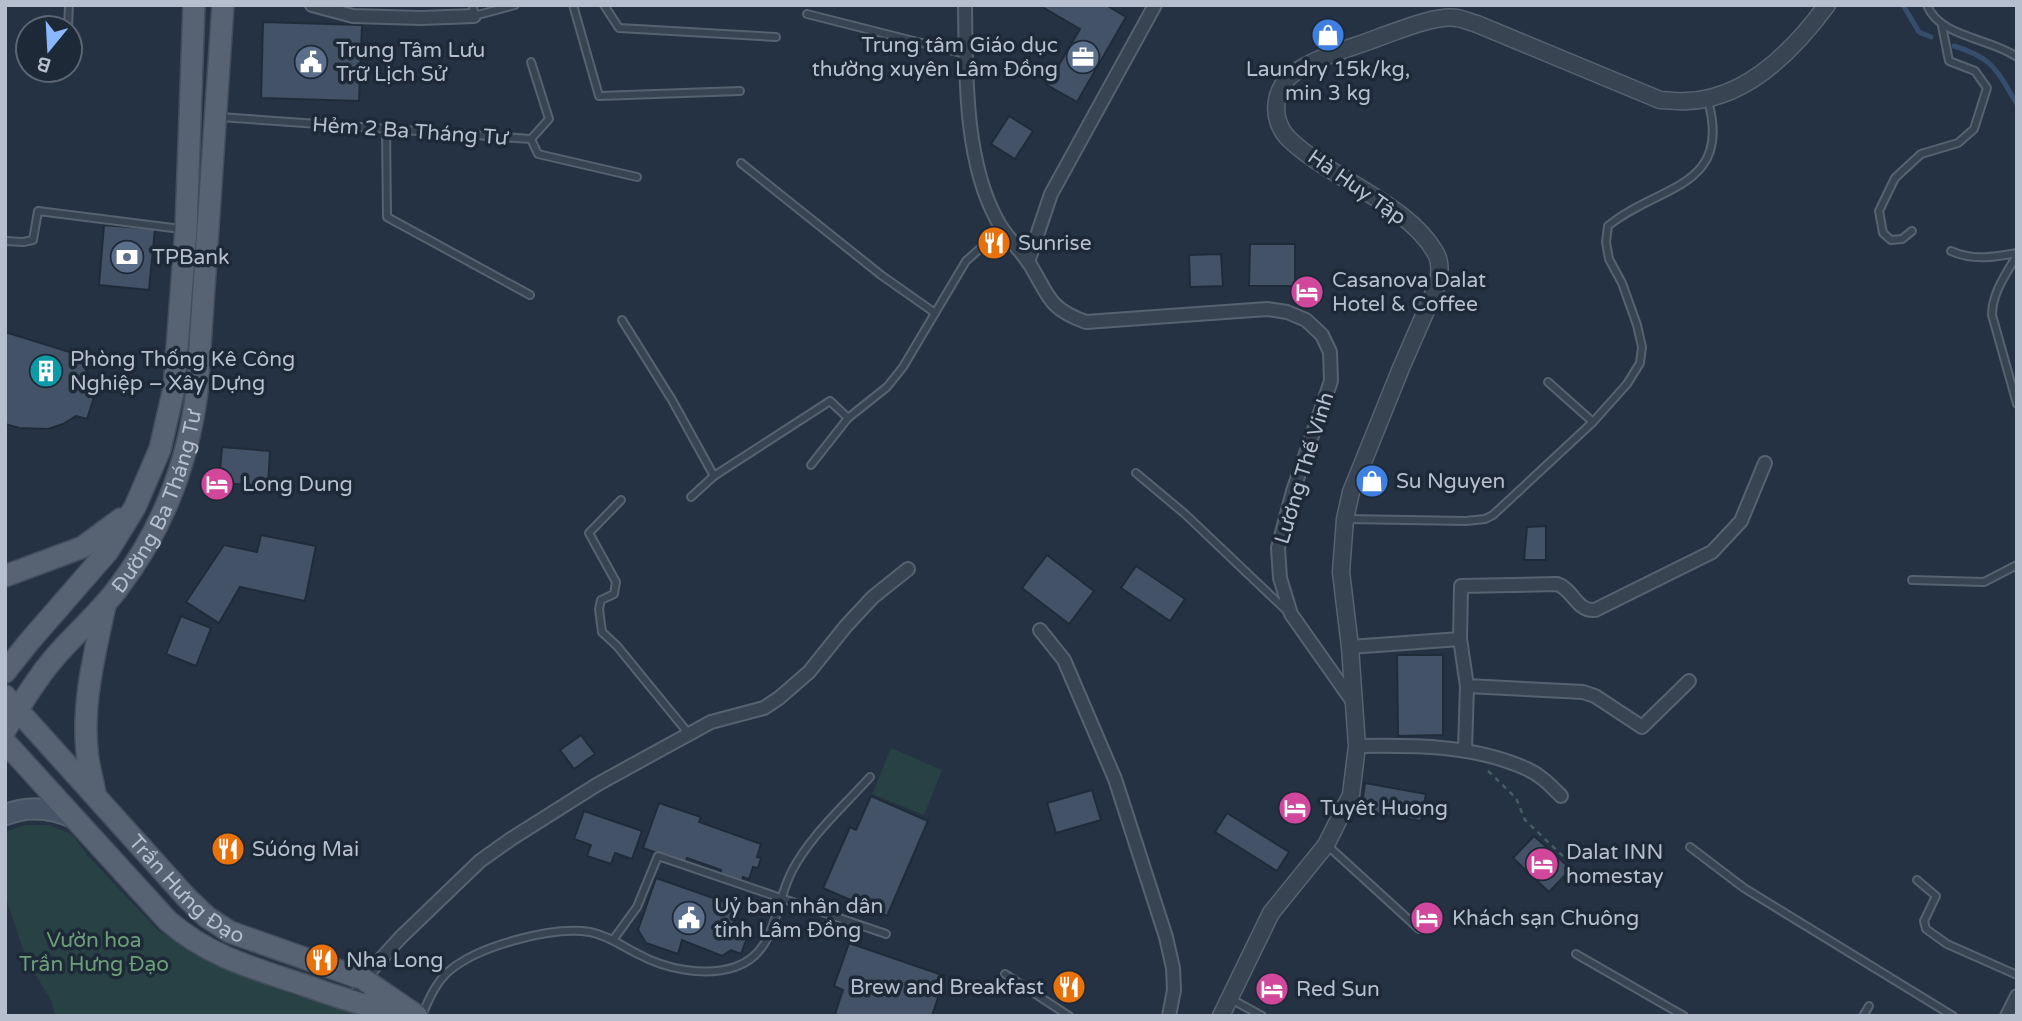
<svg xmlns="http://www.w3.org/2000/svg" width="2022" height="1021" viewBox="0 0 2022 1021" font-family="'Varela Round',sans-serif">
  <rect width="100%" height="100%" fill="#253243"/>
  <g fill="#274144">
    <polygon points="891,748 942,770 924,815 872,794"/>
    <path d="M25,825H49L72,834L89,857L158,930C221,970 293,990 363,1016H55L52,1002L26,959L5,895V832Z"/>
  </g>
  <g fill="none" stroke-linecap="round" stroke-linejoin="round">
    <g stroke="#374d6c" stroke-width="5">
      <polyline points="1903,5 1919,32 1931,37"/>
      <path d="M1954,46C1994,58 1997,71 2017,104"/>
    </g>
  </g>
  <g fill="#435266" stroke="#202b3a" stroke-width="2">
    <polygon points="1039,5 1106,5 1126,17 1077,102 1047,85 1080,29"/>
    <polygon points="263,22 362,25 359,101 261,98"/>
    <polygon points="1009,116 1033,131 1015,159 991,144"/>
    <polygon points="104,225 155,229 149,290 99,285"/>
    <polygon points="1250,244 1295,244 1295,286 1249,286"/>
    <polygon points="1221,254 1223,286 1190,287 1189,255"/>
    <polygon points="5,332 76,354 97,388 87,419 76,416 63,424 48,429 19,428 5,424"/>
    <polygon points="222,447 270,451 268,486 219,483"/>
    <polygon points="1546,526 1546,560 1524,560 1527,527"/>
    <polygon points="261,535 316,546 305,601 240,587 219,623 186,602 224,545 257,552"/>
    <polygon points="1047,555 1094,591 1069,624 1022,588"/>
    <polygon points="1136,566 1185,599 1170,621 1121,588"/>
    <polygon points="181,616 211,628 196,666 166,654"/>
    <polygon points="1397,655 1443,655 1443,735 1398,736"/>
    <polygon points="581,735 595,754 574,769 560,750"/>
    <polygon points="1365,783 1426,794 1421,821 1361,811"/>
    <polygon points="1092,790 1101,820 1056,833 1047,803"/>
    <polygon points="871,796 928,821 887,916 823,888 850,827 856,830"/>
    <polygon points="659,803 701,817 699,822 761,844 757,857 761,858 758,868 753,867 749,879 743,877 741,883 720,875 721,870 687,858 685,863 643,848"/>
    <polygon points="584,811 642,831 632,859 615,853 611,864 587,856 591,845 574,839"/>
    <polygon points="1227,813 1289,852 1277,871 1215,832"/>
    <polygon points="1534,836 1571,869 1549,892 1513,858"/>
    <polygon points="656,878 739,907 731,930 748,935 741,954 731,950 722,956 682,940 678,954 646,943 638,930"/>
    <polygon points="849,943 945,976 932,1016 841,1016 835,1014 843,990 834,986"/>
  </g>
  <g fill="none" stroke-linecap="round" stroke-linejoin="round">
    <defs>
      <g id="service">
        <polyline points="473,5 474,16 515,5"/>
        <polyline points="573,5 599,96 740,91"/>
        <polyline points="604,5 619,28 776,37"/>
        <path d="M1927,5C1939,37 1990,38 2017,57"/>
        <polyline points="807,14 965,54"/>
        <polyline points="68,28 69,5"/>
        <polyline points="531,62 549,119 531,139"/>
        <polyline points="220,117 531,139 538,154 637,177"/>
        <polyline points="386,129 387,217 530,295"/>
        <polyline points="741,163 881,275 935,313"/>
        <polyline points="1912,231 1902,239 1891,240 1883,233 1879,211 1895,178 1921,154 1958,143 1974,129 1987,88 1975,71 1949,61 1942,26"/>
        <polyline points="5,241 23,242 33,240 38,211 181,229"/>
        <path d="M1951,251C1973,261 1995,257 2017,253"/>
        <path d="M2017,255C2006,274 1992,293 1992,315L2017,404"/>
        <polyline points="622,320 672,400 714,476"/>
        <polyline points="1548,382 1593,422"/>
        <polyline points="811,465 848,418"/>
        <polyline points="1136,473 1185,514 1287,611"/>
        <polyline points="691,497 714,476 830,401 848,418 887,387 903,367 966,261 1002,229"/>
        <polyline points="621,500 589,533 616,582 614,594 601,600 599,609 602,632 617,646 689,734"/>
        <path d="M1346,519L1466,521L1485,519L1493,515L1593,422L1627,384L1640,363L1642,347L1637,325L1622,283L1609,259L1606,242L1608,226C1657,185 1733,189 1708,101"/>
        <polyline points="1912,580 1984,582 2017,565"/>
        <polyline points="1328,846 1419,929"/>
        <polyline points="1690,847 1744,888 1953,1016"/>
        <polyline points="1917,880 1936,896 1924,921 1926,929 1947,944 2017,975"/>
        <polyline points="613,940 637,907 658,856 886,934"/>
        <polyline points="1576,954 1684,1016"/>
        <polyline points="1005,974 1069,1016"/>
        <polyline points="1231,999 1262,1016"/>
        <path d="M422,1016C428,1000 436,982 449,971C478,946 552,926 590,932C607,935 622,946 638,954C665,969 705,977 735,967C777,953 774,905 792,871C810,836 843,807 870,777"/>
        <polyline points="1863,1016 1869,1006"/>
      </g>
      <g id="minor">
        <polyline points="312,5 353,16 421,18 474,16"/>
        <path d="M965,5C966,73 964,160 997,220C1005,236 1019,248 1029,263C1049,295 1047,308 1086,322L1267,309L1287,312L1306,320L1322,335L1330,352L1331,381L1293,491L1278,548L1280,578L1291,614L1353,702"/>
        <polyline points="1028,262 1051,194 1155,5"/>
        <polyline points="1040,630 1064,660 1115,779 1166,937 1173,968 1174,990 1169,1016"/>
        <polyline points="1350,647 1460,639"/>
        <path d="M1689,681L1642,727L1595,696L1583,692L1467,686L1460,639L1461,586L1557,584C1573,589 1577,612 1595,610L1712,552L1741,521L1765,463"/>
        <path d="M1357,746C1414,745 1475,745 1527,769C1541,775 1551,786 1561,796"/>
        <polyline points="1465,750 1467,686"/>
        <polyline points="355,1004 363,979 400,938 480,861 511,839 598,784 658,751 711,722 764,708 779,698 809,672 846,626 873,597 908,569"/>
        <polyline points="2007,1016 2017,996"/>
      </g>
      <path id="tertiary" d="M1221,1016L1271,913L1326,845L1351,795L1357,746L1350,647L1341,572L1345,519L1351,492L1401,368L1438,283C1440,272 1441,261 1435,252C1408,204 1329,178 1289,139C1269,119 1273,86 1297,71C1322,55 1352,48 1380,37C1400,30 1435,15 1457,18C1463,19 1470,22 1477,24L1660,100C1669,100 1678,102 1687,101C1747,99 1794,50 1827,5"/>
      <path id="secondary" d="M5,815C29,805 52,808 74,818"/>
      <g id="primary">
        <polyline points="5,576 83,547 121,519"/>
        <polyline points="5,672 28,643 108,551 135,507 160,449 174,388 186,229 194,5"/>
        <path id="s1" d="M5,696L187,898L207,917L230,932L363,979L417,1016"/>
        <path id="s2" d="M5,730C19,707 33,684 50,663C71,637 98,615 118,588C163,529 188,463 197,391L223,5"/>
        <path d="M5,742L168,921C210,957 253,968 304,985C339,998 370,1007 407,1016"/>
        <path d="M95,794C93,780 88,766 87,751C82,702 95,653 105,605"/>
      </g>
    </defs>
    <use href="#service" stroke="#576270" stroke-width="10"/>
    <use href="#minor" stroke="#576270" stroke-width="16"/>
    <use href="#tertiary" stroke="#576270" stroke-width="19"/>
    <use href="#secondary" stroke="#576270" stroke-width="23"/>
    <use href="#primary" stroke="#434d5c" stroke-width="24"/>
    <polyline stroke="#455e61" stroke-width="2.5" stroke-dasharray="5 5" stroke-linecap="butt" points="1488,771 1516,798 1525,820 1567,860"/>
    <use href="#service" stroke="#394453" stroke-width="6"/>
    <use href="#minor" stroke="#394453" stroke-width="12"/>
    <use href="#tertiary" stroke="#394453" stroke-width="16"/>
    <use href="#secondary" stroke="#475366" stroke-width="19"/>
    <use href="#primary" stroke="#576373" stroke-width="21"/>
  </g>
  <defs>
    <symbol id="shop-disc" viewBox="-11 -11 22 22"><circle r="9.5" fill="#3f7fe0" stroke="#1e2938"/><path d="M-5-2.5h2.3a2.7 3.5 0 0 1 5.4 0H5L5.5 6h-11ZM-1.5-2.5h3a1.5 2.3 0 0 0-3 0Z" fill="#fff"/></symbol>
    <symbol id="office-disc" viewBox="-11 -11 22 22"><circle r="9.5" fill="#5c6f8a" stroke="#1e2938"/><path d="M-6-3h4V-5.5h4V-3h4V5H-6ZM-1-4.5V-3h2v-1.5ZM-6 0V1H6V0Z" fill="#fff"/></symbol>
    <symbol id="civic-disc" viewBox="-11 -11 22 22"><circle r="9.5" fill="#5c6f8a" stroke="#1e2938"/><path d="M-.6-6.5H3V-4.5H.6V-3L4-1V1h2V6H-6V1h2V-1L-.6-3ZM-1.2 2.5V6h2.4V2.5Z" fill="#fff"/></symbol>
    <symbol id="restaurant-disc" viewBox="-11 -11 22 22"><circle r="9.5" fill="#e8710a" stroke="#1e2938"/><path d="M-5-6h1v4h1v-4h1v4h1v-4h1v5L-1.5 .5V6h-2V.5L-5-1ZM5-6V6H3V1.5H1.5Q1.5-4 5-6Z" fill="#fff"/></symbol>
    <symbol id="bank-disc" viewBox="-11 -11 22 22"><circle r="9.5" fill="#5c6f8a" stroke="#1e2938"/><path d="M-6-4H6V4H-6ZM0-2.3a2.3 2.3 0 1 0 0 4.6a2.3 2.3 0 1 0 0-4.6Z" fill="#fff"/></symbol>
    <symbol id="hotel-disc" viewBox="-11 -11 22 22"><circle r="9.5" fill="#d1479c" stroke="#1e2938"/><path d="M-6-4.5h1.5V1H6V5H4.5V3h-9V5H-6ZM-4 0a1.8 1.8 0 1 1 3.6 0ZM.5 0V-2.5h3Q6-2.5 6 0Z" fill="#fff"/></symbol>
    <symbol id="building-disc" viewBox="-11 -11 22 22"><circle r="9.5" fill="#0f9aa8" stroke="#1e2938"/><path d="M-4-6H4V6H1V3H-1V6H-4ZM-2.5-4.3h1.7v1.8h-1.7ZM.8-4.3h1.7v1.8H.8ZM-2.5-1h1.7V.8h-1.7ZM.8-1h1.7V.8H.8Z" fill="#fff"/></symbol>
  </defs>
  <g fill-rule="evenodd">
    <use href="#shop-disc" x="1309" y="16" width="38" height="38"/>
    <use href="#office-disc" x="1064" y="38" width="38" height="38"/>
    <use href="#civic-disc" x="292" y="43" width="38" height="38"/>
    <use href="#restaurant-disc" x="975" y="224" width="38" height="38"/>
    <use href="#bank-disc" x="108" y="238" width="38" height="38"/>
    <use href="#hotel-disc" x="1288" y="273" width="38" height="38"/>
    <use href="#building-disc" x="27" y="352" width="38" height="38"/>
    <use href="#shop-disc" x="1353" y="462" width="38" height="38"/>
    <use href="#hotel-disc" x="198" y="465" width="38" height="38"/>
    <use href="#hotel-disc" x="1276" y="789" width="38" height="38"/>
    <use href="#restaurant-disc" x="209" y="830" width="38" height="38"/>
    <use href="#hotel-disc" x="1523" y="845" width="38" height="38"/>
    <use href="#civic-disc" x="670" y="899" width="38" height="38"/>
    <use href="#hotel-disc" x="1408" y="899" width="38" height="38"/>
    <use href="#restaurant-disc" x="303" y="941" width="38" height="38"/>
    <use href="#restaurant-disc" x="1050" y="968" width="38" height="38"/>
    <use href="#hotel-disc" x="1253" y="970" width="38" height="38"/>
  </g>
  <g text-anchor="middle" stroke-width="7" stroke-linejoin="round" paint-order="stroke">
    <g font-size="21" fill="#b6bfcd" stroke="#1e2938" text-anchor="start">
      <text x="1058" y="52" text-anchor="end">Trung tâm Giáo dục<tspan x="1058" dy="24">thường xuyên Lâm Đồng</tspan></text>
      <text x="336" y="57">Trung Tâm Lưu<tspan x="336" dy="24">Trữ Lịch Sử</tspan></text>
      <text x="1328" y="76" text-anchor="middle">Laundry 15k/kg,<tspan x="1328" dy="24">min 3 kg</tspan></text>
      <text x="1018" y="250">Sunrise</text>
      <text x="152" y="264">TPBank</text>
      <text x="1332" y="287">Casanova Dalat<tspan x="1332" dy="24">Hotel &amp; Coffee</tspan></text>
      <text x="70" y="366">Phòng Thống Kê Công<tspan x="70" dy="24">Nghiệp – Xây Dựng</tspan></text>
      <text x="1396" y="488">Su Nguyen</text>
      <text x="242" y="491">Long Dung</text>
      <text x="1320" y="815">Tuyêt Huong</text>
      <text x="252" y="856">Súóng Mai</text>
      <text x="1566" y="859">Dalat INN<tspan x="1566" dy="24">homestay</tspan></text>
      <text x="714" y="913">Uỷ ban nhân dân<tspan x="714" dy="24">tỉnh Lâm Đồng</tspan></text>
      <text x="1452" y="925">Khách sạn Chuông</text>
      <text x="346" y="967">Nha Long</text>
      <text x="1044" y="994" text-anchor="end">Brew and Breakfast</text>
      <text x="1296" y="996">Red Sun</text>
    </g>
    <g font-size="21" fill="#b6bfcd" stroke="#1e2938">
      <text transform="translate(410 131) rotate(4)" y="7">Hẻm 2 Ba Tháng Tư</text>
      <text transform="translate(1357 187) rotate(35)" y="7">Hà Huy Tập</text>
      <text transform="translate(1304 468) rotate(-73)" y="7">Lương Thế Vinh</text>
      <text dy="7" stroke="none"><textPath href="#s2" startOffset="278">Đường Ba Tháng Tư</textPath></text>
      <text dy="7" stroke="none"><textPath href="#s1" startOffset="266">Trần Hưng Đạo</textPath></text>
    </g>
    <g font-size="21" fill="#6c9f77" stroke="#1e2938">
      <text x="94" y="947">Vườn hoa<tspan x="94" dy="24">Trần Hưng Đạo</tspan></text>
    </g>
  </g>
  <rect width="2022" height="1021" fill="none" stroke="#b6bfcd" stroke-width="14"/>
  <g transform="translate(49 49) rotate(198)"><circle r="33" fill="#1e2938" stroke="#5b6574" stroke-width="2"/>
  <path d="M0-5L12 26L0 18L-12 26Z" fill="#8ab8fe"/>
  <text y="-10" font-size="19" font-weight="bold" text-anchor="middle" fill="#b6bfcd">B</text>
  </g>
</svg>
